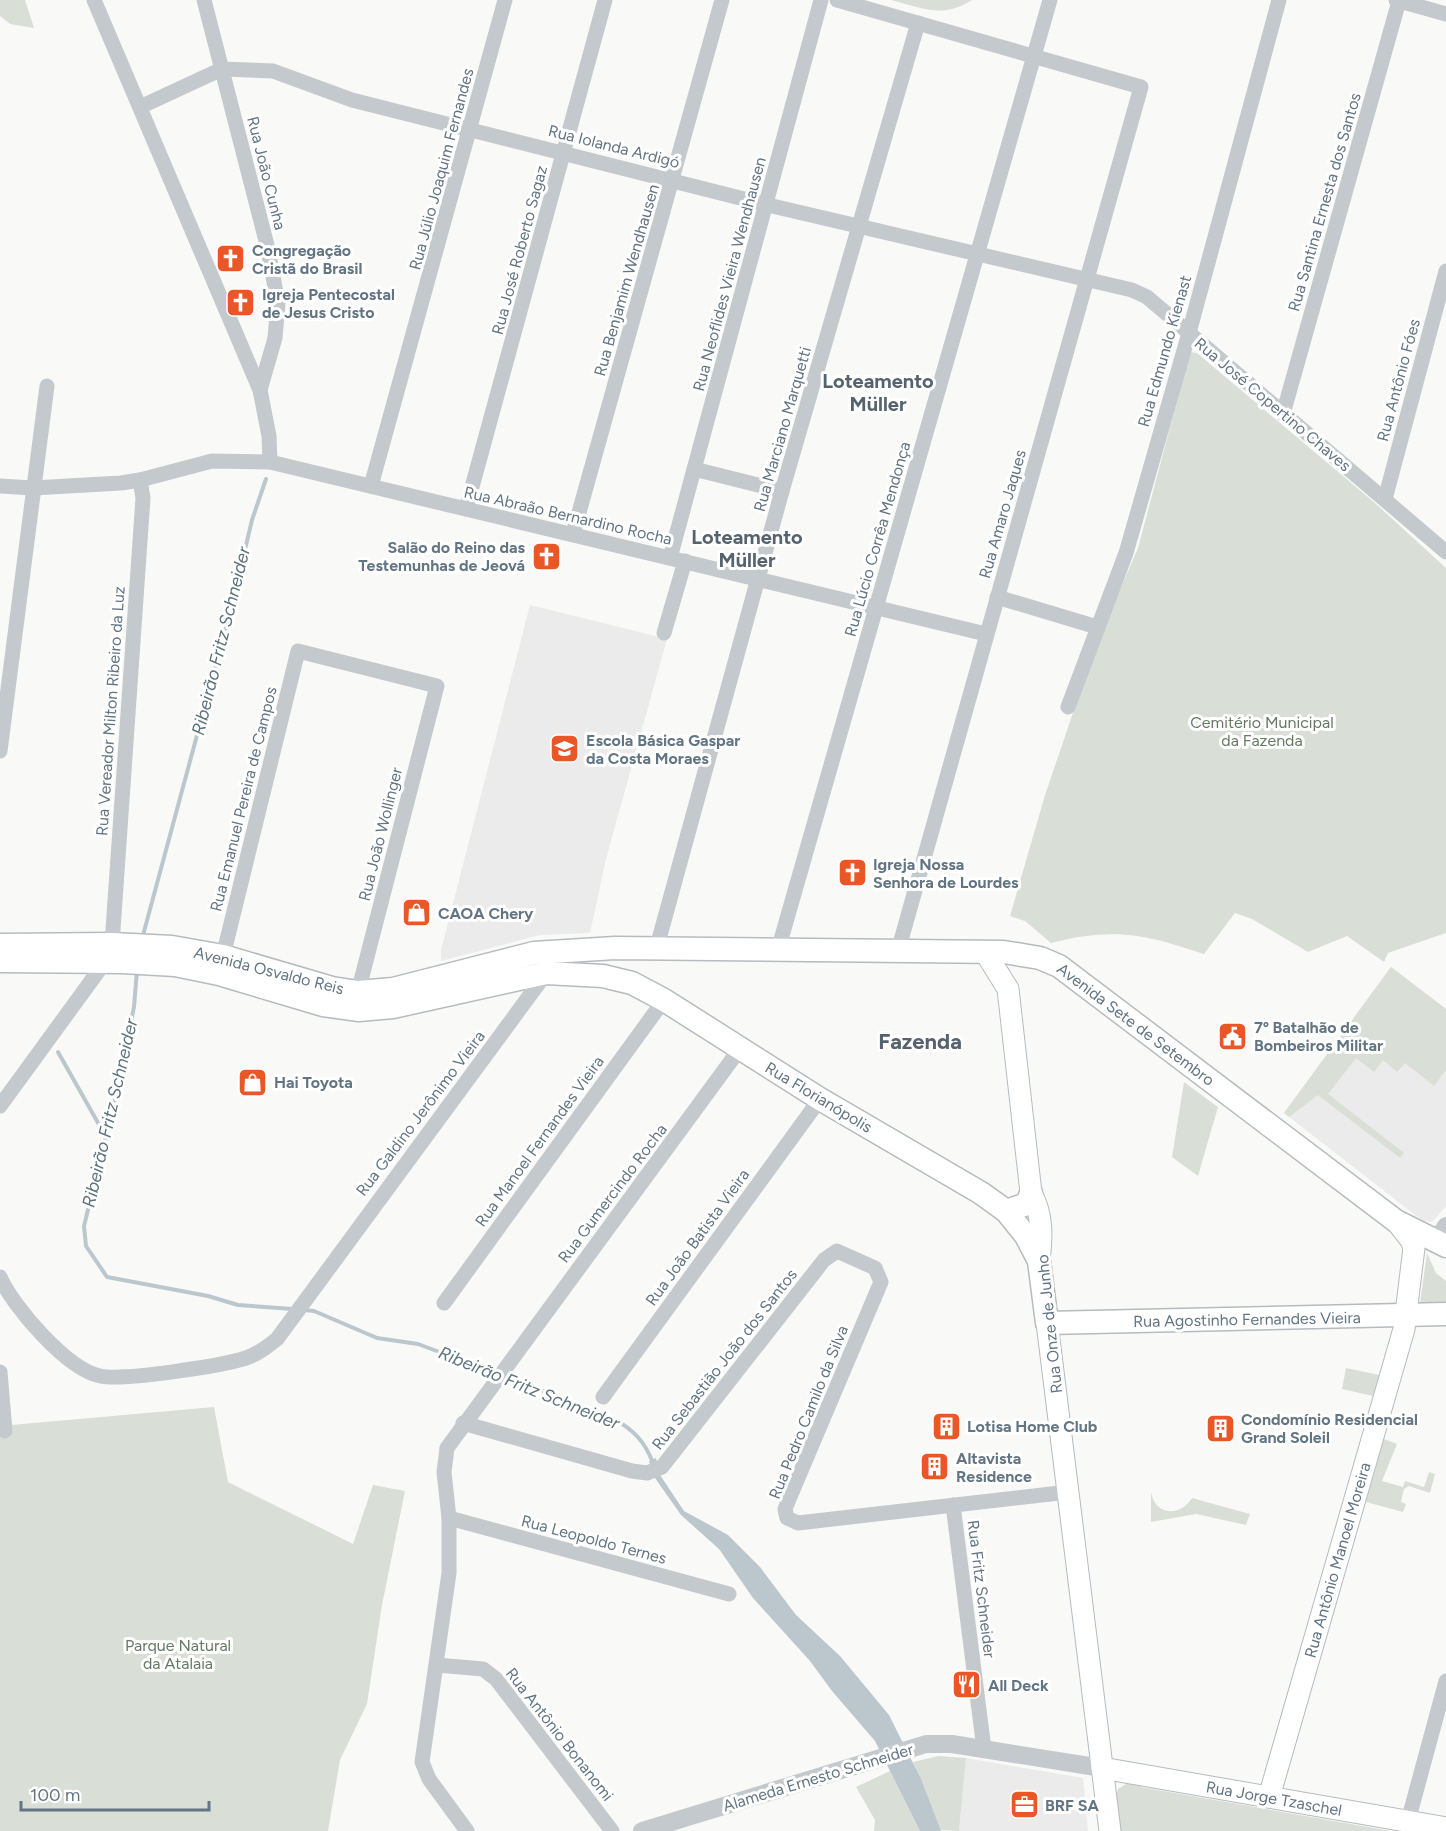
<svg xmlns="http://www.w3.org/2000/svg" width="1446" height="1831" viewBox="0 0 1446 1831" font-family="Figtree,sans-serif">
  <rect width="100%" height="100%" fill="#f9faf7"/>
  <g fill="#eaebea">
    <polygon points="530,605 667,639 606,859 590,933 540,935 441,961 441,950"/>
    <polygon points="1391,967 1446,1009 1446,1206 1432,1222 1423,1221 1284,1113"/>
    <polygon points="966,1758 1083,1778 1088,1831 959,1831"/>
  </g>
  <g fill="#d9dfd6">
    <polygon points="0,0 25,0 34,28 10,24 0,16"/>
    <path d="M891,0H972C942,19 923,8 891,0Z"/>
    <path d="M1190,352L1197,353L1375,503L1446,568V933L1388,953L1384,962L1347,936L1308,952L1252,919L1235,913L1204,954C1145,934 1112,927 1051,943L1025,921L1010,916L1045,795L1096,645L1138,548Z"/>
    <polygon points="1391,967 1446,1009 1446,1070 1434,1086 1405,1063 1397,1072 1383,1060 1374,1072 1356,1058 1328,1094 1404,1153 1400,1158 1318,1095 1289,1117 1284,1113"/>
    <polygon points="1184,1082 1218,1107 1198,1176 1172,1157"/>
    <polygon points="1427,1253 1436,1273 1446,1281 1446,1303 1420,1303"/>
    <polygon points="1346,1368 1379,1375 1373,1396 1342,1389"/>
    <polygon points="214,1407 228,1482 353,1544 373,1485 405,1491 382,1605 367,1704 340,1760 328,1831 0,1831 0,1426"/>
    <polygon points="1384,1439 1397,1444 1382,1481 1403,1487 1405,1481 1424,1487 1429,1472 1435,1474 1430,1493 1409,1486 1404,1489 1401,1502 1406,1504 1403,1512 1366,1502"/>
    <path d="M1151,1492C1155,1516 1180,1517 1192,1498L1250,1514L1246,1525L1196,1514L1151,1522Z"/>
    <polygon points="938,1756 966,1758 959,1831 940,1830 913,1762"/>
    <polygon points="890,1771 920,1831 874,1831 875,1820 856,1787"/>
    <polygon points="1129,1782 1139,1783 1141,1787 1391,1831 1121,1831 1116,1794 1118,1789"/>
  </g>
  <polygon fill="#bbc7cc" points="656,1458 660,1475 684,1511 728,1535 760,1567 796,1615 840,1656 889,1715 921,1779 941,1831 920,1831 875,1741 832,1691 810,1661 753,1598 719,1549 681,1515 655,1478 649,1461"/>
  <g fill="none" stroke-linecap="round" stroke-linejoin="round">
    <g stroke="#bbc7cc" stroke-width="4">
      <polyline points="142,939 230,613 252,520 266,479"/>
      <polyline points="137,970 134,1007 114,1104 84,1226 86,1246 107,1277 208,1296 238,1305 293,1309"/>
      <polyline points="58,1052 106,1137"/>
      <polyline points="304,1310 314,1311 377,1338 418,1344 498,1374"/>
      <path d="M505,1376L614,1419C634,1430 645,1442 653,1463"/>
    </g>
    <defs>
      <g id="secondary">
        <path d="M985,952L1008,989L1031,1193C1043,1215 1042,1236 1039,1261"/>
        <polyline points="1047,1323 1110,1831"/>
        <polyline points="1102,1768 1446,1828"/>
        <polyline points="1269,1797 1404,1329 1414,1248 1411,1240 1396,1221"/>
      </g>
      <g id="primary">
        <polyline points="0,945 112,944 172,947 223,956 332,988 358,992 393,989 534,953 615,948 1004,952 1040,958 1059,966 1396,1221 1446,1246"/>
        <polyline points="0,961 123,962 175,965 219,974 323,1005 359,1010 393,1007 546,973 603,976 632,983 664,1000 820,1099 981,1193 1006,1211 1026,1236 1039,1261 1047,1323 1446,1314"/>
        <polyline points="1006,1211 1027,1204 1031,1193"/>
      </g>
    </defs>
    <use href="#secondary" stroke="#b4bbc0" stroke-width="23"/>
    <use href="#primary" stroke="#b5bbbf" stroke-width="25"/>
    <g stroke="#c4c9cd" stroke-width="15">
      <polyline points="94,0 260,390 269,436 270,462"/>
      <polyline points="204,0 267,245 278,303 275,338 260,390"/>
      <polyline points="837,0 1141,87 898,951"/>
      <polyline points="1396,0 1446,14"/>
      <polyline points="140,107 222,69 273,71 352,100 768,205 1132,290 1147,297 1446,552"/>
      <polyline points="1283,414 1399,1"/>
      <polyline points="694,469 782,491"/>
      <polyline points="0,486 33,488 121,483 140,480 212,461 270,462 986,634"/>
      <polyline points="371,486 505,0"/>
      <polyline points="1385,499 1446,271"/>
      <polyline points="466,509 605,0"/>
      <polyline points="573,534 722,0"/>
      <polyline points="670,558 821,0"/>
      <polyline points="997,597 1097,627"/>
      <polyline points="664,633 685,561"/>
      <polyline points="1068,707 1126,553 1189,333 1279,0"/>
      <polyline points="0,751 47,386"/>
      <polyline points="112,944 143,498 140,480"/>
      <polyline points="656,950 782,491 918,23"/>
      <polyline points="778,950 1050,0"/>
      <polyline points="223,956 298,651 437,686 358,992"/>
      <polyline points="0,1106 105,962"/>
      <path d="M0,1277C13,1307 67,1369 100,1376C124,1381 221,1366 246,1358C258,1354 267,1347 277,1339L547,972"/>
      <polyline points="444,1303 664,1000"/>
      <polyline points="0,1372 5,1431"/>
      <polyline points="603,1397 820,1099"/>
      <polyline points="463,1423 632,1471 647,1473 662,1467 824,1260 837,1251 875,1268 881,1282 789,1499 785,1509 787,1518 798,1523 1068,1492"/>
      <polyline points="953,1505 984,1749"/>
      <polyline points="449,1518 729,1594"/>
      <polyline points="437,1665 483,1669 496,1679 612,1831"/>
      <polyline points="1408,1821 1446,1681"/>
      <polyline points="467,1831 429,1779 422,1762 449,1573 449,1518 444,1472 447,1448 739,1050"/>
    </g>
    <g stroke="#c4c9cd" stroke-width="18">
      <polyline points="1437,1240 1446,1226"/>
      <polyline points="642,1831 926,1744 952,1744 1102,1768"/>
    </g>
    <use href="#secondary" stroke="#fff" stroke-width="21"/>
    <use href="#primary" stroke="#fff" stroke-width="22"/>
  </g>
  <defs>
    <symbol id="church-square" viewBox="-11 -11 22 22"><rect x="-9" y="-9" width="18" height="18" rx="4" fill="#ea5727" stroke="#fff"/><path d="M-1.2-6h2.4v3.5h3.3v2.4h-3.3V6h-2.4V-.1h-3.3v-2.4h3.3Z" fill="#fff"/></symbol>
    <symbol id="school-square" viewBox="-11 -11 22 22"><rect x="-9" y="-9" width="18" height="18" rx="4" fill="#ea5727" stroke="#fff"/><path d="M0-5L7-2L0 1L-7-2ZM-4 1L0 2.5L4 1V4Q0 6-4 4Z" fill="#fff"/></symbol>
    <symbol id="shop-square" viewBox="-11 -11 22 22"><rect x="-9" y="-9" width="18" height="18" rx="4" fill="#ea5727" stroke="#fff"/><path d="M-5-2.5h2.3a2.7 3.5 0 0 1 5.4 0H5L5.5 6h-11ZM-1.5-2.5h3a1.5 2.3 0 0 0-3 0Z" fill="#fff"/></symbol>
    <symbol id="civic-square" viewBox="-11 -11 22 22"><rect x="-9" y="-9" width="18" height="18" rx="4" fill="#ea5727" stroke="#fff"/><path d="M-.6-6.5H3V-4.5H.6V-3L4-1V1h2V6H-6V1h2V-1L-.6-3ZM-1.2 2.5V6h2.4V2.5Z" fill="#fff"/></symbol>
    <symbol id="building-square" viewBox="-11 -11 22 22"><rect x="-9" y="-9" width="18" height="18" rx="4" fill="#ea5727" stroke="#fff"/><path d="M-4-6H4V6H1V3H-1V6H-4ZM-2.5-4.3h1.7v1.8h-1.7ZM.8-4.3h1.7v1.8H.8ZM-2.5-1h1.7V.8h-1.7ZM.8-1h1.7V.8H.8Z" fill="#fff"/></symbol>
    <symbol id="restaurant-square" viewBox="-11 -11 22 22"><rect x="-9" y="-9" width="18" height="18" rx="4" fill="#ea5727" stroke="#fff"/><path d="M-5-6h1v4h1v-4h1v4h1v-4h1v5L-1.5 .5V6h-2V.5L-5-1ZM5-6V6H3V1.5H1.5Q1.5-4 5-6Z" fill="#fff"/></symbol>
    <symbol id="office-square" viewBox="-11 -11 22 22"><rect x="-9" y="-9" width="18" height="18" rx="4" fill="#ea5727" stroke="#fff"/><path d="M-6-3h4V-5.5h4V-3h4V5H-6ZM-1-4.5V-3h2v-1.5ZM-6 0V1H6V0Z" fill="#fff"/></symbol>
  </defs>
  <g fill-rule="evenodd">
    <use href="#church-square" x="214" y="242" width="33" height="33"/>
    <use href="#church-square" x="224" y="286" width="33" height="33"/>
    <use href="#church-square" x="530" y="540" width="33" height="33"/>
    <use href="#school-square" x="548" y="732" width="33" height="33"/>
    <use href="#church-square" x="836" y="856" width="33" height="33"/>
    <use href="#shop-square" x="400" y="896" width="33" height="33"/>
    <use href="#civic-square" x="1216" y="1020" width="33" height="33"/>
    <use href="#shop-square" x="236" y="1066" width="33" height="33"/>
    <use href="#building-square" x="930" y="1410" width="33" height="33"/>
    <use href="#building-square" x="1204" y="1412" width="33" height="33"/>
    <use href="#building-square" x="918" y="1450" width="33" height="33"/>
    <use href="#restaurant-square" x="950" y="1668" width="33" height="33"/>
    <use href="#office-square" x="1008" y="1788" width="33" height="33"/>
  </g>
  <g text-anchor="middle" stroke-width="6" stroke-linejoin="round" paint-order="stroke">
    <g font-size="16" fill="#637583" stroke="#fff">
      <text transform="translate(614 146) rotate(14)" y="6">Rua Iolanda Ardigó</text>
      <text transform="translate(441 169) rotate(-75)" y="6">Rua Júlio Joaquim Fernandes</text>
      <text transform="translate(267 173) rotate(76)" y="6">Rua João Cunha</text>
      <text transform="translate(1324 202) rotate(-74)" y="6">Rua Santina Ernesta dos Santos</text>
      <text transform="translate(519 250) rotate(-75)" y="6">Rua José Roberto Sagaz</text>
      <text transform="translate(729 274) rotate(-75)" y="6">Rua Neoflides Vieira Wendhausen</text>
      <text transform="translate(626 280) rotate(-74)" y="6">Rua Benjamim Wendhausen</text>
      <text transform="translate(1164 351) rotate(-74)" y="6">Rua Edmundo Kienast</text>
      <text transform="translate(1398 380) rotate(-75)" y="6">Rua Antônio Fóes</text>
      <text transform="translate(1273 404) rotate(40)" y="6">Rua José Copertino Chaves</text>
      <text transform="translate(782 429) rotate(-74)" y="6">Rua Marciano Marquetti</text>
      <text transform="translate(1002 514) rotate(-74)" y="6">Rua Amaro Jaques</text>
      <text transform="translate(568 515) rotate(13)" y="6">Rua Abraão Bernardino Rocha</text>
      <text transform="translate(877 539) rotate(-74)" y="6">Rua Lúcio Corrêa Mendonça</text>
      <text transform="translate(110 711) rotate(-86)" y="6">Rua Vereador Milton Ribeiro da Luz</text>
      <text transform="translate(243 799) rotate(-76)" y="6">Rua Emanuel Pereira de Campos</text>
      <text transform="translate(380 834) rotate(-76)" y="6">Rua João Wollinger</text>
      <text transform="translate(269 970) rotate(14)" y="6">Avenida Osvaldo Reis</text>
      <text transform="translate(1136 1024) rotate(37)" y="6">Avenida Sete de Setembro</text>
      <text transform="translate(819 1097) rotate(31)" y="6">Rua Florianópolis</text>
      <text transform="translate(420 1113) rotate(-53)" y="6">Rua Galdino Jerônimo Vieira</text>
      <text transform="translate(539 1141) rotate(-54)" y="6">Rua Manoel Fernandes Vieira</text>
      <text transform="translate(612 1193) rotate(-53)" y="6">Rua Gumercindo Rocha</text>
      <text transform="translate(697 1237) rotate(-54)" y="6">Rua João Batista Vieira</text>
      <text transform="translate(1247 1319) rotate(-1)" y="6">Rua Agostinho Fernandes Vieira</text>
      <text transform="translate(1049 1324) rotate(-96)" y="6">Rua Onze de Junho</text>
      <text transform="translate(724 1359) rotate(-52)" y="6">Rua Sebastião João dos Santos</text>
      <text transform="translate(808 1412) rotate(-68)" y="6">Rua Pedro Camilo da Silva</text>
      <text transform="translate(594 1539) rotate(15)" y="6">Rua Leopoldo Ternes</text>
      <text transform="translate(1337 1560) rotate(-74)" y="6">Rua Antônio Manoel Moreira</text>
      <text transform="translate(982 1589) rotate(83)" y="6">Rua Fritz Schneider</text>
      <text transform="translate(560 1734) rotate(52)" y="6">Rua Antônio Bonanomi</text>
      <text transform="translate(818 1777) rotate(-17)" y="6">Alameda Ernesto Schneider</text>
      <text transform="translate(1274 1798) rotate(10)" y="6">Rua Jorge Tzaschel</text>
    </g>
    <g font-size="16" font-weight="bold" fill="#637583" stroke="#fff" text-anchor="start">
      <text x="252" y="256">Congregação<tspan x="252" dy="18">Cristã do Brasil</tspan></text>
      <text x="262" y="300">Igreja Pentecostal<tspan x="262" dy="18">de Jesus Cristo</tspan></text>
      <text x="525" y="553" text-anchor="end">Salão do Reino das<tspan x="525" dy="18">Testemunhas de Jeová</tspan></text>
      <text x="586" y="746">Escola Básica Gaspar<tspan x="586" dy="18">da Costa Moraes</tspan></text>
      <text x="873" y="870">Igreja Nossa<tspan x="873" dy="18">Senhora de Lourdes</tspan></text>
      <text x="438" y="919">CAOA Chery</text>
      <text x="1254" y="1033">7º Batalhão de<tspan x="1254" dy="18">Bombeiros Militar</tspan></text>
      <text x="274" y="1088">Hai Toyota</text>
      <text x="1241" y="1425">Condomínio Residencial<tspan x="1241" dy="18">Grand Soleil</tspan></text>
      <text x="967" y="1432">Lotisa Home Club</text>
      <text x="956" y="1464">Altavista<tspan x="956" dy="18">Residence</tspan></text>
      <text x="988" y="1691">All Deck</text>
      <text x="1045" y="1811">BRF SA</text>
    </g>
    <g font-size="16" fill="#667a63" stroke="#fff">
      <text x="1262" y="728">Cemitério Municipal<tspan x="1262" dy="18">da Fazenda</tspan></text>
      <text x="178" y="1651">Parque Natural<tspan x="178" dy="18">da Atalaia</tspan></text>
    </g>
    <g font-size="18" font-style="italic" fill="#5e747d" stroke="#fff">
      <text transform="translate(221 641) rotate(-76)" y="6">Ribeirão Fritz Schneider</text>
      <text transform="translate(110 1113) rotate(-77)" y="6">Ribeirão Fritz Schneider</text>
      <text transform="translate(529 1388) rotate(22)" y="6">Ribeirão Fritz Schneider</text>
    </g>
    <g font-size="20" font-weight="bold" fill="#56636e" stroke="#fff">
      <text x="878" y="388">Loteamento<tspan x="878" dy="23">Müller</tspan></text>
      <text x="747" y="544">Loteamento<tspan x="747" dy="23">Müller</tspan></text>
    </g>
    <g font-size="22" font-weight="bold" fill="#56636e" stroke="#fff">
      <text x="920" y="1049">Fazenda</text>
    </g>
  </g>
  <path d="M21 1801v9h188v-9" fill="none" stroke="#637583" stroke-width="3"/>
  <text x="30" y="1801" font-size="18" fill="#637583" stroke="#ffffff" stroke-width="4.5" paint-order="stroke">100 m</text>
</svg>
